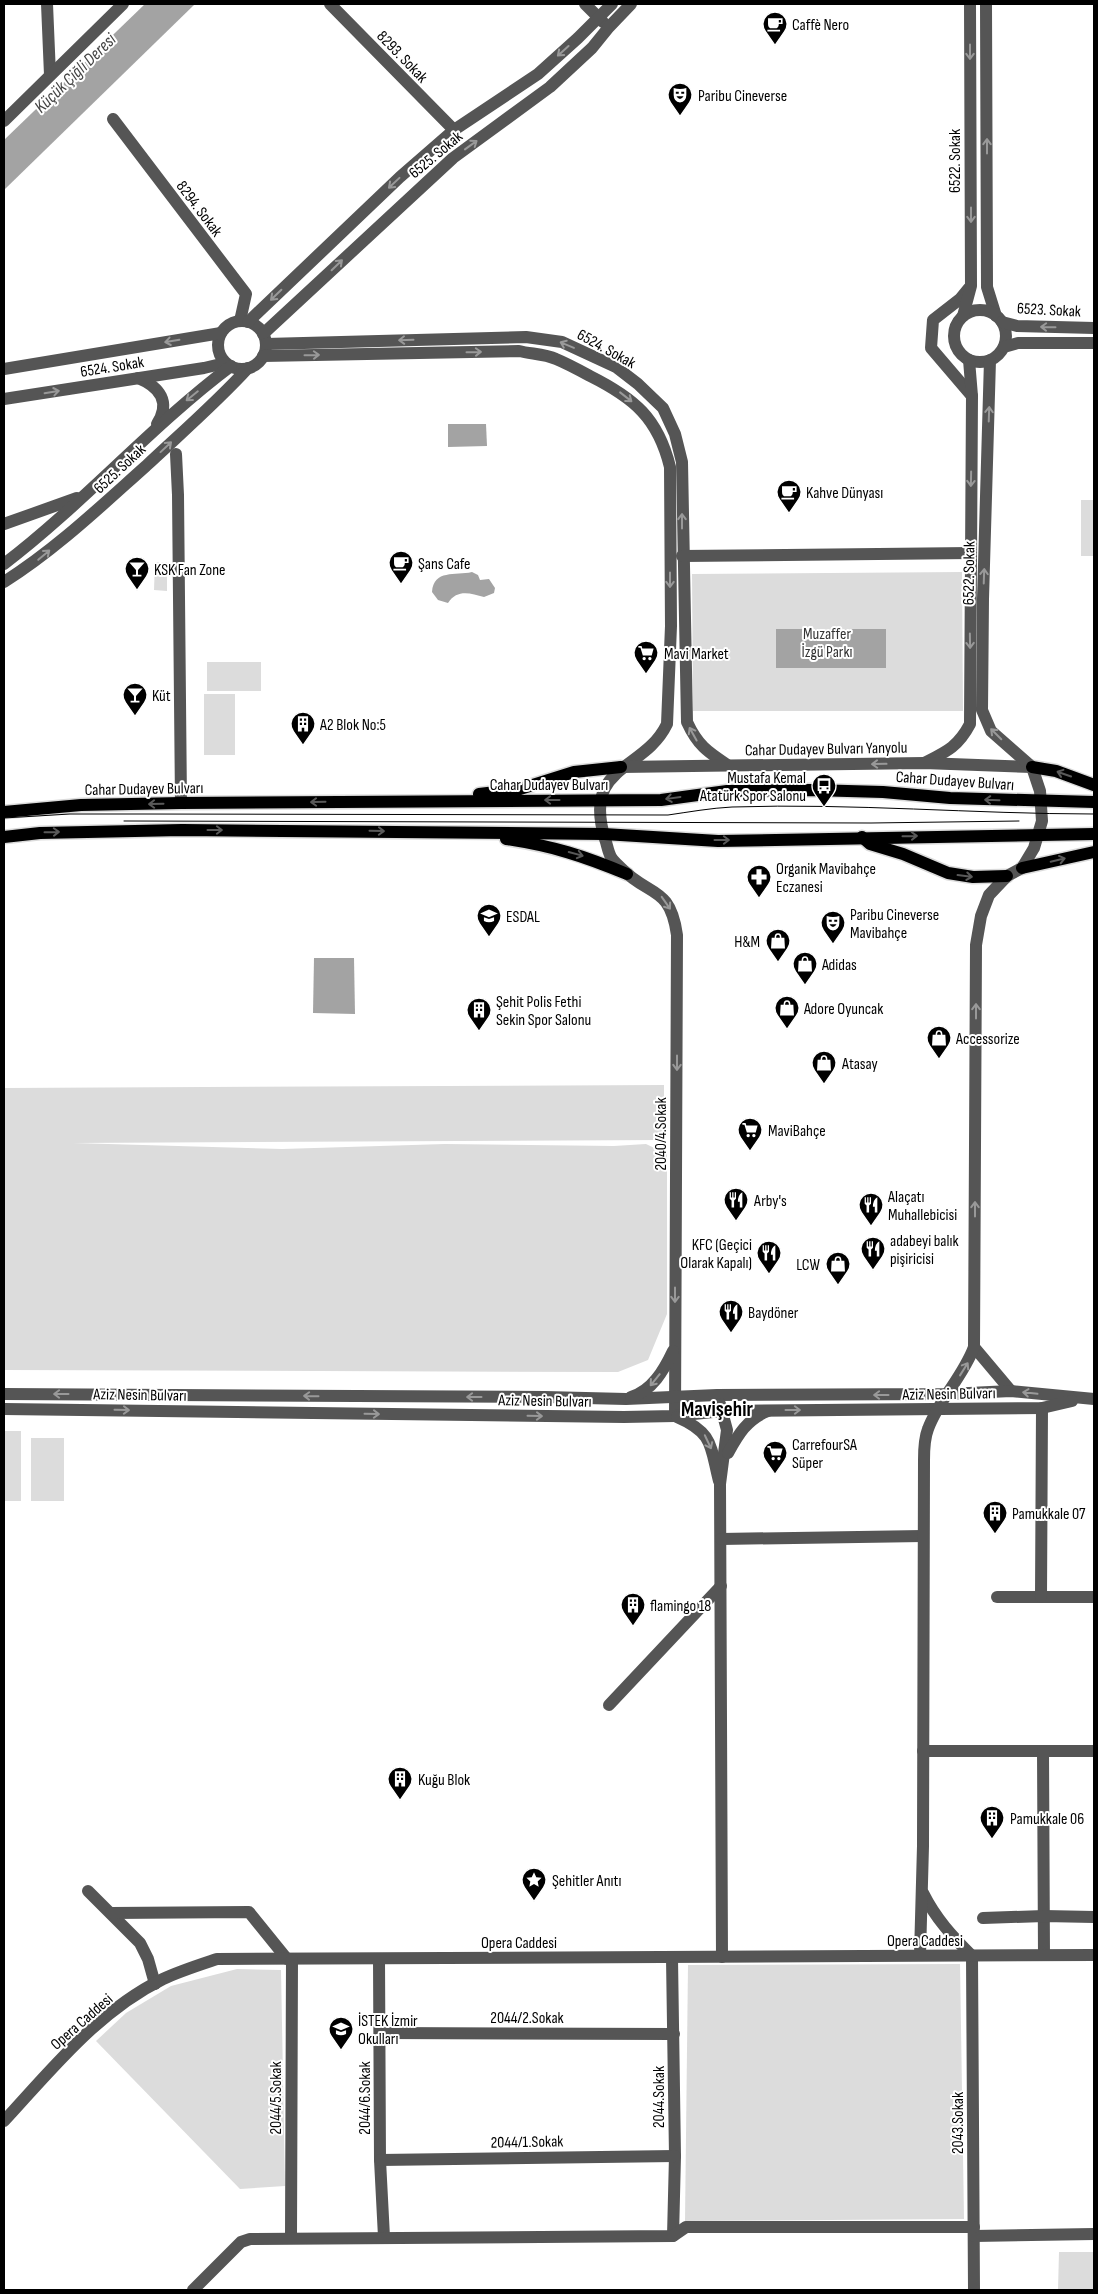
<svg xmlns="http://www.w3.org/2000/svg" width="1098" height="2294" viewBox="0 0 1098 2294" font-family="'Sofia Sans Condensed',sans-serif">
  <rect width="100%" height="100%" fill="#fff"/>
  <g fill="#dcdcdc">
    <rect x="1081" y="500" width="13" height="56"/>
    <polygon points="155,562 167,562 167,591 154,590"/>
    <polygon points="962,572 963,711 693,711 692,574"/>
    <rect x="207" y="662" width="54" height="29"/>
    <rect x="204" y="694" width="31" height="61"/>
    <polygon points="664,1085 664,1140 73,1143 282,1149 445,1144 614,1146 646,1144 667,1154 667,1314 648,1360 618,1372 4,1370 4,1088"/>
    <rect x="4" y="1431" width="17" height="70"/>
    <rect x="31" y="1438" width="33" height="63"/>
    <polygon points="960,1964 964,2219 685,2221 688,1965"/>
    <polygon points="237,1969 281,1970 285,2186 240,2189 96,2041 126,2013 171,1986"/>
    <polygon points="1059,2252 1094,2252 1094,2290 1058,2290"/>
  </g>
  <g fill="#a3a3a3">
    <polygon points="145,4 195,4 4,190 4,140"/>
    <polygon points="448,424 486,424 487,446 448,447"/>
    <path d="M472,572L478,575L480,580L489,579L495,588L494,593L484,597C470,593 457,589 448,603L438,600L432,592C434,569 455,576 472,572Z"/>
    <rect x="776" y="629" width="110" height="39"/>
    <polygon points="314,958 354,958 355,1014 313,1013"/>
  </g>
  <g fill="none" stroke-linecap="round" stroke-linejoin="round">
    <defs>
      <g id="major">
        <polyline points="1032,767 1056,771 1094,785"/>
        <polyline points="479,794 520,789 574,772 621,767"/>
        <polyline points="4,812 81,805 181,803 661,800 727,791 812,790 883,792 950,798 1094,802"/>
        <polyline points="4,837 40,833 182,830 604,834 718,841 1094,834"/>
        <polyline points="862,837 870,844 903,854 948,873 973,877 1007,876"/>
        <path d="M506,839C553,846 584,856 627,874"/>
        <polyline points="1022,868 1094,852"/>
      </g>
    </defs>
    <use href="#major" stroke="#dbdbdb" stroke-width="15"/>
    <g stroke="#555" stroke-width="12">
      <polyline points="47,4 50,75"/>
      <polyline points="330,4 454,130"/>
      <polyline points="585,4 603,22"/>
      <polyline points="986,4 987,287 996,316"/>
      <polyline points="113,119 246,294 240,321"/>
      <polyline points="4,121 123,4"/>
      <polyline points="969,288 960,299 933,320 931,348 972,396"/>
      <circle cx="980" cy="336" r="26"/>
      <polyline points="963,316 971,286 970,4"/>
      <circle cx="242" cy="345" r="24"/>
      <polyline points="248,322 400,177 454,130 538,74 578,38 612,4"/>
      <polyline points="1002,322 1017,326 1094,328"/>
      <polyline points="263,334 453,158 550,87 592,48 609,27 631,4"/>
      <path d="M266,344L526,337L562,342L616,367L638,384L663,408L675,434L682,462L687,722C698,746 708,752 729,766"/>
      <polyline points="1004,347 1018,343 1094,343"/>
      <path d="M263,356L519,351C531,354 545,354 556,359C568,364 579,370 590,376C634,398 658,418 670,467L671,626L667,724C644,772 582,764 605,839C607,844 608,852 611,857C613,861 618,865 621,868C649,897 670,885 677,935L675,1416"/>
      <polyline points="4,369 221,333"/>
      <path d="M138,378C160,387 171,402 157,424"/>
      <polyline points="4,399 204,368 225,363"/>
      <polyline points="176,454 178,495 181,803"/>
      <polyline points="4,524 77,498"/>
      <polyline points="682,556 971,553"/>
      <path d="M4,564C84,503 151,426 231,366"/>
      <path d="M4,582C56,549 100,507 146,466C180,434 216,403 248,368"/>
      <path d="M924,763C946,752 958,747 970,724L972,396L969,360"/>
      <polyline points="621,767 924,763 1032,767"/>
      <polyline points="974,1347 1011,1391"/>
      <polyline points="4,1394 545,1397 626,1399 717,1395 948,1394 1011,1391 1094,1399"/>
      <path d="M631,1397C652,1391 664,1370 673,1351"/>
      <polyline points="720,1404 727,1430 720,1484 722,1957"/>
      <polyline points="4,1409 624,1417 675,1416 722,1411 1042,1408 1072,1401"/>
      <path d="M677,1417C714,1433 710,1446 719,1481"/>
      <path d="M728,1453C738,1435 747,1419 768,1411"/>
      <polyline points="721,1539 923,1536"/>
      <polyline points="997,1597 1094,1597"/>
      <polyline points="1041,1597 1042,1408"/>
      <polyline points="609,1705 721,1586"/>
      <polyline points="923,1751 1094,1751"/>
      <polyline points="1043,1751 1044,1955"/>
      <polyline points="88,1891 140,1943 148,1959 155,1984"/>
      <path d="M923,1893C936,1919 952,1936 972,1956L974,2290"/>
      <polyline points="111,1913 249,1912 287,1959"/>
      <polyline points="983,1918 1044,1916 1094,1917"/>
      <path d="M920,1955L923,1846L924,1460C924,1450 924,1439 928,1429C939,1399 963,1377 974,1347L976,945L981,916L989,895L1007,876L1022,868L1034,848L1042,821L1040,791L1032,767L991,731L982,710L983,599L990,360"/>
      <polyline points="672,1958 675,2156 673,2236"/>
      <polyline points="379,1959 380,2160 384,2237"/>
      <polyline points="381,2033 674,2034"/>
      <path d="M4,2121C52,2069 98,2011 163,1979C180,1971 199,1965 217,1959L1094,1955"/>
      <polyline points="380,2160 675,2156"/>
      <polyline points="974,2236 1094,2234"/>
      <polyline points="291,2238 292,1959"/>
      <polyline points="193,2290 241,2242 250,2239 673,2236 686,2227 974,2227"/>
    </g>
    <use href="#major" stroke="#000" stroke-width="12"/>
    <g stroke="#000" stroke-width="1">
      <path d="M4,818L70,814H143L668,815C689,812 711,808 732,807C853,803 974,814 1094,814"/>
      <polyline points="124,821 871,823 1019,821"/>
    </g>
  </g>
  <defs><path id="oneway-shaft" d="M-6 0H5M1.5-3L5.5 0L1.5 3" fill="none" stroke-width="1.6" stroke-linecap="round" stroke-linejoin="round" transform="scale(1.25)"/></defs>
  <g stroke="#999">
    <use href="#oneway-shaft" transform="translate(563 51) rotate(138)"/>
    <use href="#oneway-shaft" transform="translate(970 52) rotate(90)"/>
    <use href="#oneway-shaft" transform="translate(471 145) rotate(-36)"/>
    <use href="#oneway-shaft" transform="translate(987 146) rotate(-90)"/>
    <use href="#oneway-shaft" transform="translate(394 183) rotate(137)"/>
    <use href="#oneway-shaft" transform="translate(971 215) rotate(90)"/>
    <use href="#oneway-shaft" transform="translate(337 265) rotate(-44)"/>
    <use href="#oneway-shaft" transform="translate(276 295) rotate(136)"/>
    <use href="#oneway-shaft" transform="translate(1048 327) rotate(-179)"/>
    <use href="#oneway-shaft" transform="translate(406 340) rotate(178)"/>
    <use href="#oneway-shaft" transform="translate(172 341) rotate(171)"/>
    <use href="#oneway-shaft" transform="translate(567 345) rotate(-157)"/>
    <use href="#oneway-shaft" transform="translate(474 352) rotate(-1)"/>
    <use href="#oneway-shaft" transform="translate(312 355) rotate(-1)"/>
    <use href="#oneway-shaft" transform="translate(52 392) rotate(-9)"/>
    <use href="#oneway-shaft" transform="translate(192 396) rotate(141)"/>
    <use href="#oneway-shaft" transform="translate(626 397) rotate(38)"/>
    <use href="#oneway-shaft" transform="translate(989 414) rotate(-88)"/>
    <use href="#oneway-shaft" transform="translate(166 447) rotate(-43)"/>
    <use href="#oneway-shaft" transform="translate(971 479) rotate(91)"/>
    <use href="#oneway-shaft" transform="translate(682 521) rotate(-90)"/>
    <use href="#oneway-shaft" transform="translate(44 555) rotate(-40)"/>
    <use href="#oneway-shaft" transform="translate(984 576) rotate(-88)"/>
    <use href="#oneway-shaft" transform="translate(670 580) rotate(90)"/>
    <use href="#oneway-shaft" transform="translate(970 641) rotate(89)"/>
    <use href="#oneway-shaft" transform="translate(693 734) rotate(-119)"/>
    <use href="#oneway-shaft" transform="translate(996 734) rotate(-135)"/>
    <use href="#oneway-shaft" transform="translate(879 764) rotate(179)"/>
    <use href="#oneway-shaft" transform="translate(666 903) rotate(55)"/>
    <use href="#oneway-shaft" transform="translate(976 1011) rotate(-90)"/>
    <use href="#oneway-shaft" transform="translate(677 1063) rotate(90)"/>
    <use href="#oneway-shaft" transform="translate(975 1209) rotate(-90)"/>
    <use href="#oneway-shaft" transform="translate(675 1295) rotate(90)"/>
    <use href="#oneway-shaft" transform="translate(964 1369) rotate(-58)"/>
    <use href="#oneway-shaft" transform="translate(655 1380) rotate(129)"/>
    <use href="#oneway-shaft" transform="translate(1030 1393) rotate(-174)"/>
    <use href="#oneway-shaft" transform="translate(61 1394) rotate(180)"/>
    <use href="#oneway-shaft" transform="translate(881 1395) rotate(180)"/>
    <use href="#oneway-shaft" transform="translate(311 1396) rotate(-179)"/>
    <use href="#oneway-shaft" transform="translate(474 1397) rotate(180)"/>
    <use href="#oneway-shaft" transform="translate(122 1410) rotate(1)"/>
    <use href="#oneway-shaft" transform="translate(793 1410)"/>
    <use href="#oneway-shaft" transform="translate(372 1414) rotate(1)"/>
    <use href="#oneway-shaft" transform="translate(535 1416) rotate(1)"/>
    <use href="#oneway-shaft" transform="translate(708 1442) rotate(65)"/>
  </g>
  <g stroke="#595959">
    <use href="#oneway-shaft" transform="translate(1064 774) rotate(-161)"/>
    <use href="#oneway-shaft" transform="translate(673 798) rotate(172)"/>
    <use href="#oneway-shaft" transform="translate(552 800) rotate(180)"/>
    <use href="#oneway-shaft" transform="translate(992 800) rotate(-178)"/>
    <use href="#oneway-shaft" transform="translate(318 802) rotate(179)"/>
    <use href="#oneway-shaft" transform="translate(156 804) rotate(179)"/>
    <use href="#oneway-shaft" transform="translate(215 830)"/>
    <use href="#oneway-shaft" transform="translate(377 831) rotate(1)"/>
    <use href="#oneway-shaft" transform="translate(52 832) rotate(-1)"/>
    <use href="#oneway-shaft" transform="translate(910 836) rotate(-1)"/>
    <use href="#oneway-shaft" transform="translate(722 840)"/>
    <use href="#oneway-shaft" transform="translate(576 854) rotate(15)"/>
    <use href="#oneway-shaft" transform="translate(1058 860) rotate(-13)"/>
    <use href="#oneway-shaft" transform="translate(965 876) rotate(7)"/>
  </g>
  <defs>
    <symbol id="cafe-pin" viewBox="-11 -11 22 30"><path d="M0 17L-7.5 6A9.5 9.5 0 1 1 7.5 6Z" fill="#000" stroke="#fff"/><path d="M-5.5-4.5H6V0H3Q3 3.5 0 3.5H-2.5Q-5.5 3.5-5.5 0ZM3-3.2v2h1.7v-2ZM-6 4.5H4V6H-6Z" fill="#fff"/></symbol>
    <symbol id="theatre-pin" viewBox="-11 -11 22 30"><path d="M0 17L-7.5 6A9.5 9.5 0 1 1 7.5 6Z" fill="#000" stroke="#fff"/><path d="M-5-5.5Q0-4 5-5.5V0Q5 5 0 6Q-5 5-5 0ZM-3.3-2.5H-1v1.5H-3.3ZM1-2.5H3.3v1.5H1ZM-2.8 1Q0 5.5 2.8 1Z" fill="#fff"/></symbol>
    <symbol id="bar-pin" viewBox="-11 -11 22 30"><path d="M0 17L-7.5 6A9.5 9.5 0 1 1 7.5 6Z" fill="#000" stroke="#fff"/><path d="M-6-5H6L.8 .8V4.5H3.5V6h-7V4.5H-.8V.8Z" fill="#fff"/></symbol>
    <symbol id="supermarket-pin" viewBox="-11 -11 22 30"><path d="M0 17L-7.5 6A9.5 9.5 0 1 1 7.5 6Z" fill="#000" stroke="#fff"/><path d="M-6-5.5h2.5l.6 2H6L4.5 2H-2.5L-4.4-4H-6ZM-1.5 3.2a1.3 1.3 0 1 0 .1 0ZM3 3.2a1.3 1.3 0 1 0 .1 0Z" fill="#fff"/></symbol>
    <symbol id="building-pin" viewBox="-11 -11 22 30"><path d="M0 17L-7.5 6A9.5 9.5 0 1 1 7.5 6Z" fill="#000" stroke="#fff"/><path d="M-4-6H4V6H1V3H-1V6H-4ZM-2.5-4.3h1.7v1.8h-1.7ZM.8-4.3h1.7v1.8H.8ZM-2.5-1h1.7V.8h-1.7ZM.8-1h1.7V.8H.8Z" fill="#fff"/></symbol>
    <symbol id="bus-pin" viewBox="-11 -11 22 30"><path d="M0 17L-7.5 6A9.5 9.5 0 1 1 7.5 6Z" fill="#000" stroke="#fff"/><path d="M-5-6H5V4H4V6H2V4H-2V6H-4V4H-5ZM-3.5-4V0h7V-4ZM-3.5 1.2v1.5H-2V1.2ZM2 1.2v1.5H3.5V1.2Z" fill="#fff"/></symbol>
    <symbol id="pharmacy-pin" viewBox="-11 -11 22 30"><path d="M0 17L-7.5 6A9.5 9.5 0 1 1 7.5 6Z" fill="#000" stroke="#fff"/><path d="M-2-6h4v4h4v4h-4v4h-4v-4h-4v-4h4Z" fill="#fff"/></symbol>
    <symbol id="school-pin" viewBox="-11 -11 22 30"><path d="M0 17L-7.5 6A9.5 9.5 0 1 1 7.5 6Z" fill="#000" stroke="#fff"/><path d="M0-5L7-2L0 1L-7-2ZM-4 1L0 2.5L4 1V4Q0 6-4 4Z" fill="#fff"/></symbol>
    <symbol id="shop-pin" viewBox="-11 -11 22 30"><path d="M0 17L-7.5 6A9.5 9.5 0 1 1 7.5 6Z" fill="#000" stroke="#fff"/><path d="M-5-2.5h2.3a2.7 3.5 0 0 1 5.4 0H5L5.5 6h-11ZM-1.5-2.5h3a1.5 2.3 0 0 0-3 0Z" fill="#fff"/></symbol>
    <symbol id="restaurant-pin" viewBox="-11 -11 22 30"><path d="M0 17L-7.5 6A9.5 9.5 0 1 1 7.5 6Z" fill="#000" stroke="#fff"/><path d="M-5-6h1v4h1v-4h1v4h1v-4h1v5L-1.5 .5V6h-2V.5L-5-1ZM5-6V6H3V1.5H1.5Q1.5-4 5-6Z" fill="#fff"/></symbol>
    <symbol id="sight-pin" viewBox="-11 -11 22 30"><path d="M0 17L-7.5 6A9.5 9.5 0 1 1 7.5 6Z" fill="#000" stroke="#fff"/><path d="M0-6L1.8-2.2L6-1.7L2.9 1.2L3.7 5.4L0 3.3L-3.7 5.4L-2.9 1.2L-6-1.7L-1.8-2.2Z" fill="#fff"/></symbol>
  </defs>
  <g fill-rule="evenodd">
    <use href="#cafe-pin" x="761" y="10" width="28" height="38"/>
    <use href="#theatre-pin" x="666" y="81" width="28" height="38"/>
    <use href="#cafe-pin" x="775" y="478" width="28" height="38"/>
    <use href="#cafe-pin" x="387" y="549" width="28" height="38"/>
    <use href="#bar-pin" x="123" y="555" width="28" height="38"/>
    <use href="#supermarket-pin" x="632" y="639" width="28" height="38"/>
    <use href="#bar-pin" x="121" y="681" width="28" height="38"/>
    <use href="#building-pin" x="289" y="710" width="28" height="38"/>
    <use href="#bus-pin" x="810" y="772" width="28" height="38"/>
    <use href="#pharmacy-pin" x="745" y="863" width="28" height="38"/>
    <use href="#school-pin" x="475" y="902" width="28" height="38"/>
    <use href="#theatre-pin" x="819" y="909" width="28" height="38"/>
    <use href="#shop-pin" x="764" y="927" width="28" height="38"/>
    <use href="#shop-pin" x="791" y="950" width="28" height="38"/>
    <use href="#shop-pin" x="773" y="994" width="28" height="38"/>
    <use href="#building-pin" x="465" y="996" width="28" height="38"/>
    <use href="#shop-pin" x="925" y="1024" width="28" height="38"/>
    <use href="#shop-pin" x="810" y="1049" width="28" height="38"/>
    <use href="#supermarket-pin" x="736" y="1116" width="28" height="38"/>
    <use href="#restaurant-pin" x="722" y="1186" width="28" height="38"/>
    <use href="#restaurant-pin" x="857" y="1191" width="28" height="38"/>
    <use href="#restaurant-pin" x="859" y="1235" width="28" height="38"/>
    <use href="#restaurant-pin" x="755" y="1239" width="28" height="38"/>
    <use href="#shop-pin" x="824" y="1250" width="28" height="38"/>
    <use href="#restaurant-pin" x="717" y="1298" width="28" height="38"/>
    <use href="#supermarket-pin" x="761" y="1439" width="28" height="38"/>
    <use href="#building-pin" x="981" y="1499" width="28" height="38"/>
    <use href="#building-pin" x="619" y="1591" width="28" height="38"/>
    <use href="#building-pin" x="386" y="1765" width="28" height="38"/>
    <use href="#building-pin" x="978" y="1804" width="28" height="38"/>
    <use href="#sight-pin" x="520" y="1866" width="28" height="38"/>
    <use href="#school-pin" x="327" y="2015" width="28" height="38"/>
  </g>
  <g text-anchor="middle" stroke-width="4" stroke-linejoin="round" paint-order="stroke">
    <g font-size="16" fill="#000" stroke="#fff" text-anchor="start">
      <text x="792" y="30">Caffè Nero</text>
      <text x="698" y="101">Paribu Cineverse</text>
      <text x="806" y="498">Kahve Dünyası</text>
      <text x="418" y="569">Şans Cafe</text>
      <text x="154" y="575">KSK Fan Zone</text>
      <text x="664" y="659">Mavi Market</text>
      <text x="152" y="701">Küt</text>
      <text x="320" y="730">A2 Blok No:5</text>
      <text x="806" y="783" text-anchor="end">Mustafa Kemal<tspan x="806" dy="18">Atatürk Spor Salonu</tspan></text>
      <text x="776" y="874">Organik Mavibahçe<tspan x="776" dy="18">Eczanesi</tspan></text>
      <text x="850" y="920">Paribu Cineverse<tspan x="850" dy="18">Mavibahçe</tspan></text>
      <text x="506" y="922">ESDAL</text>
      <text x="760" y="947" text-anchor="end">H&amp;M</text>
      <text x="822" y="970">Adidas</text>
      <text x="496" y="1007">Şehit Polis Fethi<tspan x="496" dy="18">Sekin Spor Salonu</tspan></text>
      <text x="804" y="1014">Adore Oyuncak</text>
      <text x="956" y="1044">Accessorize</text>
      <text x="842" y="1069">Atasay</text>
      <text x="768" y="1136">MaviBahçe</text>
      <text x="888" y="1202">Alaçatı<tspan x="888" dy="18">Muhallebicisi</tspan></text>
      <text x="754" y="1206">Arby's</text>
      <text x="890" y="1246">adabeyi balık<tspan x="890" dy="18">pişiricisi</tspan></text>
      <text x="752" y="1250" text-anchor="end">KFC (Geçici<tspan x="752" dy="18">Olarak Kapalı)</tspan></text>
      <text x="820" y="1270" text-anchor="end">LCW</text>
      <text x="748" y="1318">Baydöner</text>
      <text x="792" y="1450">CarrefourSA<tspan x="792" dy="18">Süper</tspan></text>
      <text x="1012" y="1519">Pamukkale 07</text>
      <text x="650" y="1611">flamingo 18</text>
      <text x="418" y="1785">Kuğu Blok</text>
      <text x="1010" y="1824">Pamukkale 06</text>
      <text x="552" y="1886">Şehitler Anıtı</text>
      <text x="358" y="2026">İSTEK İzmir<tspan x="358" dy="18">Okulları</tspan></text>
    </g>
    <g font-size="16" fill="#000" stroke="#fff">
      <text transform="translate(403 56) rotate(46)" y="6">8293. Sokak</text>
      <text transform="translate(435 154) rotate(-40)" y="6">6525. Sokak</text>
      <text transform="translate(954 161) rotate(-90)" y="6">6522. Sokak</text>
      <text transform="translate(200 208) rotate(53)" y="6">8294. Sokak</text>
      <text transform="translate(1049 309) rotate(3)" y="6">6523. Sokak</text>
      <text transform="translate(607 348) rotate(29)" y="6">6524. Sokak</text>
      <text transform="translate(112 366) rotate(-9)" y="6">6524. Sokak</text>
      <text transform="translate(119 468) rotate(-43)" y="6">6525. Sokak</text>
      <text transform="translate(968 573) rotate(-89)" y="6">6522. Sokak</text>
      <text transform="translate(826 748) rotate(-1)" y="6">Cahar Dudayev Bulvarı Yanyolu</text>
      <text transform="translate(955 780) rotate(4)" y="6">Cahar Dudayev Bulvarı</text>
      <text x="549" y="790">Cahar Dudayev Bulvarı</text>
      <text transform="translate(144 788) rotate(-1)" y="6">Cahar Dudayev Bulvarı</text>
      <text transform="translate(660 1134) rotate(-90)" y="6">2040/4.Sokak</text>
      <text transform="translate(949 1393) rotate(-1)" y="6">Aziz Nesin Bulvarı</text>
      <text transform="translate(140 1394) rotate(1)" y="6">Aziz Nesin Bulvarı</text>
      <text transform="translate(545 1400) rotate(1)" y="6">Aziz Nesin Bulvarı</text>
      <text x="925" y="1946">Opera Caddesi</text>
      <text x="519" y="1948">Opera Caddesi</text>
      <text x="527" y="2023">2044/2.Sokak</text>
      <text transform="translate(81 2021) rotate(-41)" y="6">Opera Caddesi</text>
      <text transform="translate(658 2097) rotate(-90)" y="6">2044.Sokak</text>
      <text transform="translate(275 2098) rotate(-90)" y="6">2044/5.Sokak</text>
      <text transform="translate(364 2098) rotate(-90)" y="6">2044/6.Sokak</text>
      <text transform="translate(957 2123) rotate(-90)" y="6">2043.Sokak</text>
      <text transform="translate(527 2141) rotate(-1)" y="6">2044/1.Sokak</text>
    </g>
    <g font-size="16" fill="#333" stroke="#fff">
      <text x="827" y="639">Muzaffer<tspan x="827" dy="18">İzgü Parkı</tspan></text>
    </g>
    <g font-size="18" font-style="italic" fill="#444" stroke="#fff">
      <text transform="translate(75 73) rotate(-44)" y="6">Küçük Çiğli Deresi</text>
    </g>
    <g font-size="21" font-weight="bold" fill="#000" stroke="#fff">
      <text x="717" y="1416">Mavişehir</text>
    </g>
  </g>
  <rect width="1098" height="2294" fill="none" stroke="#000000" stroke-width="10"/>
</svg>
